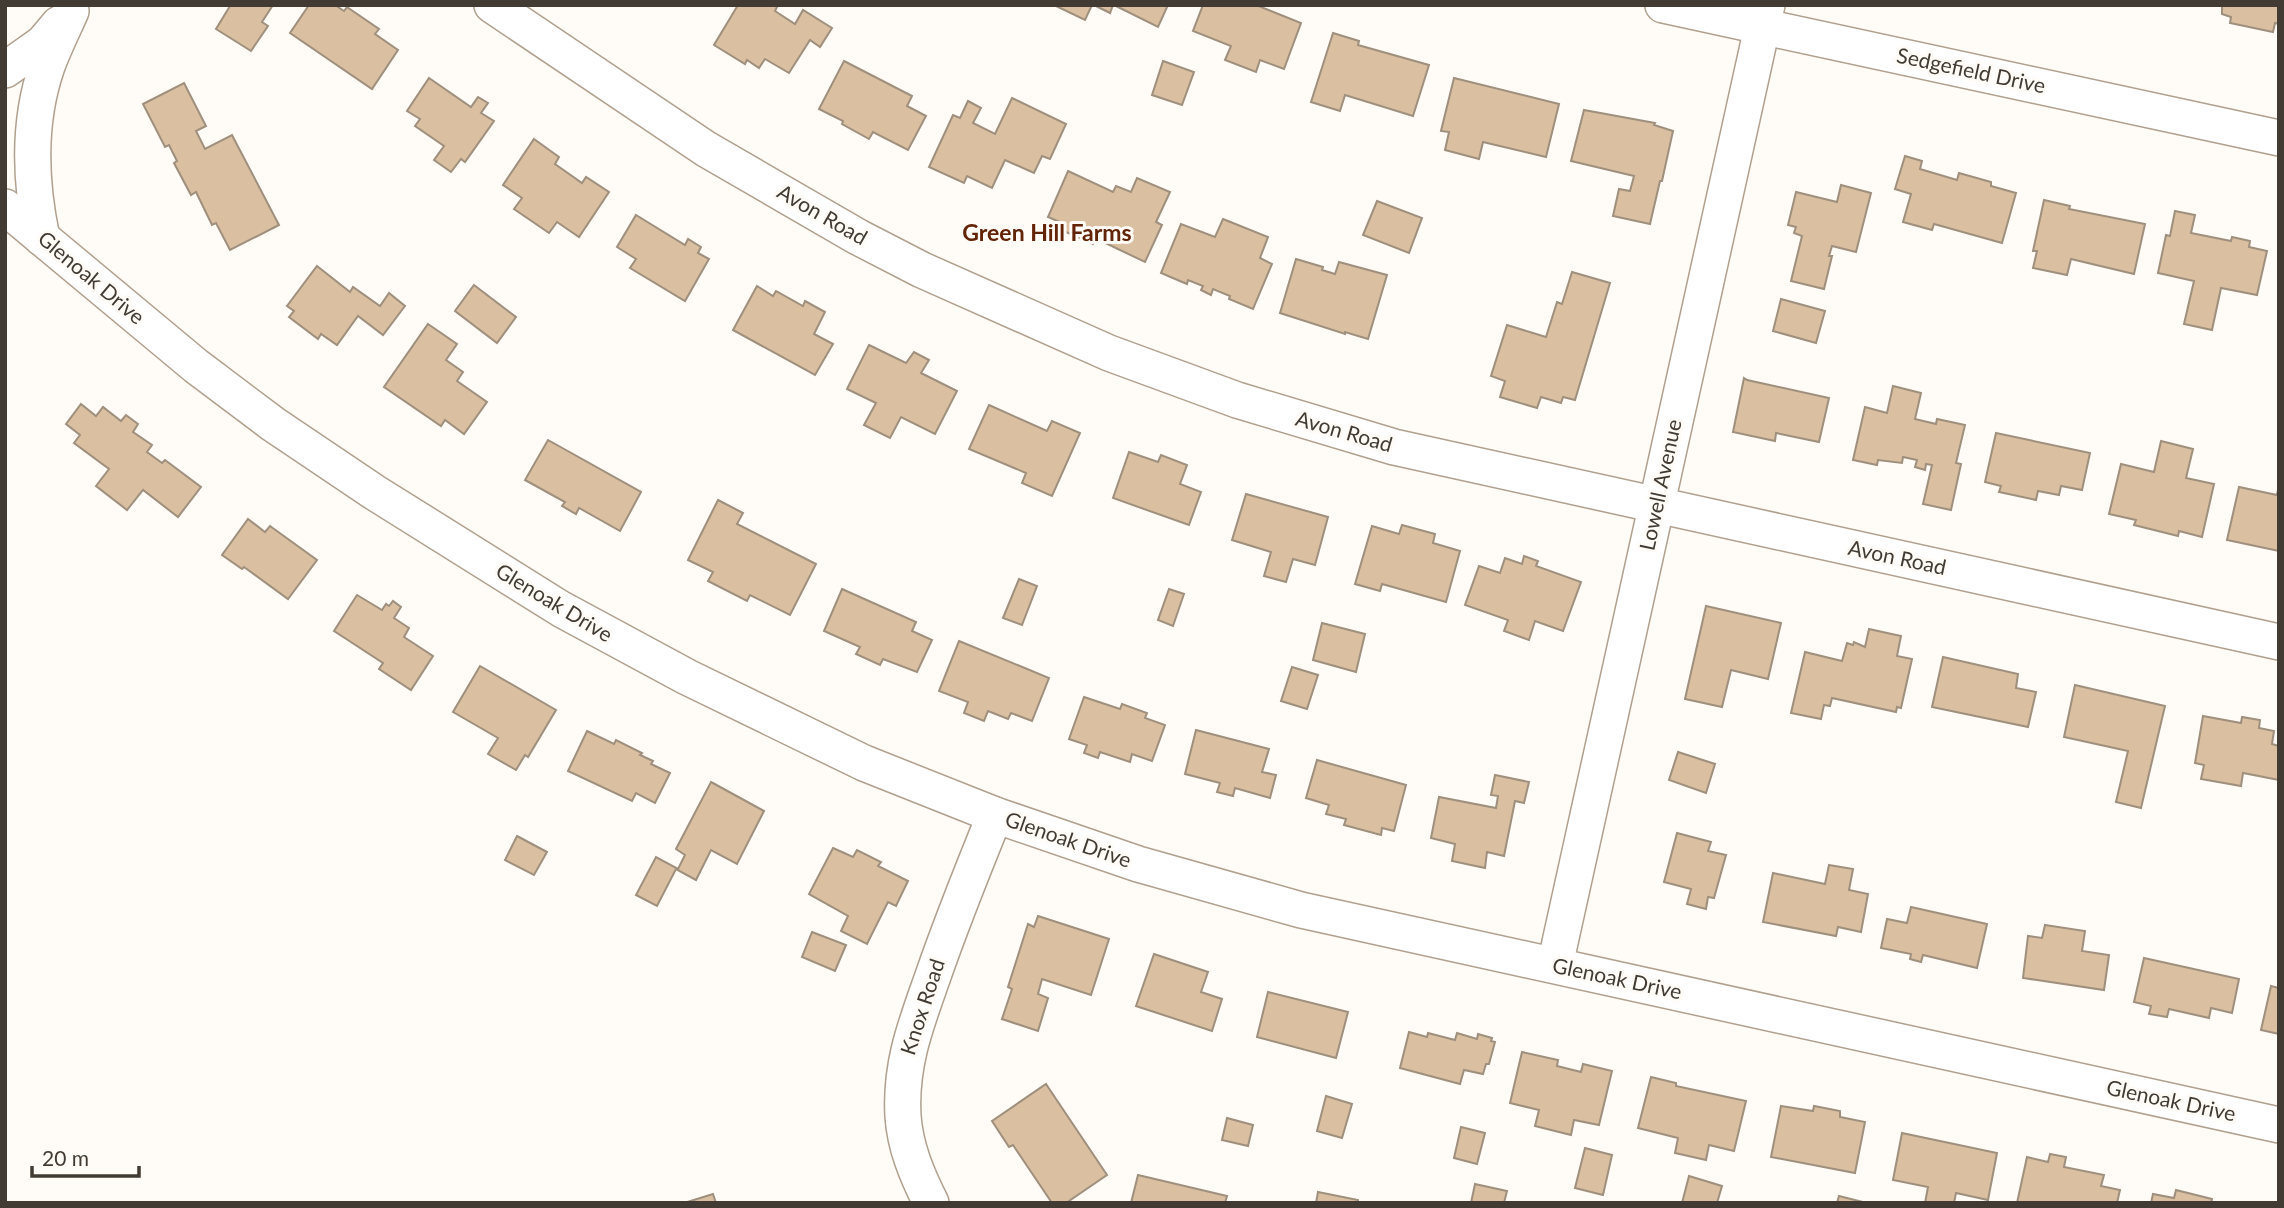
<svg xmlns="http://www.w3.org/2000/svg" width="2284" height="1208" viewBox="0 0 2284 1208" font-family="Lato,sans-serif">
  <rect width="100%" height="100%" fill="#fffbf7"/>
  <g fill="#dabfa1" stroke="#9f8f7d" stroke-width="2">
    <polygon points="228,5 273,5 262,22 268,26 251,51 216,29 230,6"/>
    <polygon points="309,5 335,5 344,11 347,7 379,29 375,34 398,50 372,89 290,33"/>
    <polygon points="738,5 778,5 775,11 795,24 803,10 832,28 820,47 810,40 789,73 765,59 759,68 747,60 745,64 714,45"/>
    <polygon points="1054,5 1092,5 1085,20"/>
    <polygon points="1094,5 1113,5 1110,13"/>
    <polygon points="1114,5 1168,5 1158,27"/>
    <polygon points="1203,5 1256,5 1301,23 1284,69 1260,60 1256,72 1225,60 1231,46 1193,31"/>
    <polygon points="2222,5 2279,5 2279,24 2275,23 2273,32 2230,23 2231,17 2222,14"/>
    <polygon points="1333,33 1359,41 1358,45 1429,65 1413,116 1345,95 1340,111 1311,102"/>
    <polygon points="844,61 912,96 907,106 926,116 908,150 873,132 869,139 842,124 843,121 819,109"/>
    <polygon points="1163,61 1194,72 1182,105 1152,95"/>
    <polygon points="429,78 471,107 478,97 488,103 481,113 494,121 465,162 461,159 451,172 434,160 444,146 415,126 420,119 407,111"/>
    <polygon points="1454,78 1559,104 1546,157 1483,142 1479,159 1445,150 1449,132 1441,131"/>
    <polygon points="184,83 206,126 196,131 205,149 232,135 279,225 230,250 216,223 212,225 196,192 191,195 174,163 177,161 169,145 165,147 143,104"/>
    <polygon points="1012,98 1066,124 1050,159 1042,156 1034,173 1005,160 992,188 967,176 964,183 929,167 953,115 960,118 968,101 981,108 973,123 995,134"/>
    <polygon points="1584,110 1655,123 1654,125 1673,131 1662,181 1660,181 1650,224 1613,216 1619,189 1630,191 1634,176 1571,161"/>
    <polygon points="534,139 559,157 555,164 582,183 586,177 609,192 579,237 557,222 549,233 514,209 522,198 503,185"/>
    <polygon points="1905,156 1922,161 1920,169 1957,180 1959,173 1991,182 1991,186 2016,193 2002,243 1934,224 1932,230 1903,222 1911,194 1895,189"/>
    <polygon points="1068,171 1113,192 1116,186 1131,192 1137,178 1170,192 1156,222 1162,225 1145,262 1095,238 1093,244 1059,229 1062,223 1048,217"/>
    <polygon points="1841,185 1871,193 1856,252 1832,246 1829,256 1832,256 1824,289 1791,281 1802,236 1794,233 1796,227 1788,225 1796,192 1837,202"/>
    <polygon points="2044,200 2070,206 2069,209 2145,224 2134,274 2071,259 2067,275 2033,268 2037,251 2033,251"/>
    <polygon points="1377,201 1422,218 1409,253 1363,235"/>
    <polygon points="2175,211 2195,215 2191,233 2231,241 2232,237 2250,241 2249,247 2267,251 2257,295 2221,288 2212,330 2184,324 2194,281 2158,273 2166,235 2170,236"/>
    <polygon points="636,215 685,245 688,239 701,247 698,253 709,259 685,301 630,268 636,259 617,247"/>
    <polygon points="1223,219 1268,237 1260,258 1272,264 1253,309 1229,299 1230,296 1213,289 1211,295 1201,290 1203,286 1188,280 1187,284 1161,273 1181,224 1215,237"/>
    <polygon points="1296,259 1323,267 1322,270 1335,274 1339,262 1387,275 1368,339 1345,332 1345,334 1280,313"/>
    <polygon points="317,266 350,292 353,287 380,306 389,293 405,306 383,335 358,316 337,345 321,334 318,339 289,317 294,311 287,306"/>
    <polygon points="1572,272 1610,283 1575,400 1563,397 1561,403 1541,397 1537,408 1500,397 1505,381 1491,376 1507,325 1546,337 1557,302 1562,304"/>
    <polygon points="474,285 516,317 497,343 455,311"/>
    <polygon points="757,286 773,296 776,291 803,306 805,301 825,312 814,334 833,344 815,375 733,330"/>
    <polygon points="1781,299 1825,311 1816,343 1773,331"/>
    <polygon points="428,324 457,344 446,360 463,372 457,381 487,402 464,434 445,420 441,426 384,387"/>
    <polygon points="869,345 906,363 914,352 929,360 921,373 957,391 935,434 901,417 890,438 864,425 876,403 847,389"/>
    <polygon points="1744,378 1747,380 1829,398 1819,442 1776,433 1775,441 1733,432"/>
    <polygon points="1893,386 1921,393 1915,419 1936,424 1937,419 1965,425 1956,463 1961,464 1951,510 1923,504 1932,465 1926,464 1925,470 1915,467 1917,460 1903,457 1902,463 1878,460 1877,465 1853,460 1865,407 1887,413"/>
    <polygon points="81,404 96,416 103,407 121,421 126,415 138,424 133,432 152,445 147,452 162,463 165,460 201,487 178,517 143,490 127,510 96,486 109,469 74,443 80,435 66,424"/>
    <polygon points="989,405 1047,431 1052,421 1080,433 1052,496 1022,483 1026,473 969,449"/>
    <polygon points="1996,433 2090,453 2082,490 2061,486 2059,495 2038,491 2036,500 1999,492 2001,486 1985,482"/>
    <polygon points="548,440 641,492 620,531 579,508 576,514 562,506 565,502 525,480"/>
    <polygon points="2161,441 2193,449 2186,478 2214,484 2202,537 2179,531 2178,536 2134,525 2136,520 2109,514 2121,464 2154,472"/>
    <polygon points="1129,452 1158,462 1161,455 1187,465 1180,484 1201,492 1189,525 1113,498"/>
    <polygon points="2279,485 2279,551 2227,540 2239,487 2277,495"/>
    <polygon points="1246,494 1328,517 1315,565 1293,559 1286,582 1264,576 1271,552 1232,540"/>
    <polygon points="718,500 743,513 737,524 816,564 790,615 750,595 747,601 708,581 713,572 688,560"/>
    <polygon points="248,519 265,532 270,526 317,560 288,599 244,567 242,569 222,555"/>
    <polygon points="1402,525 1435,534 1433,543 1460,551 1446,602 1382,584 1380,591 1355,584 1372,526 1399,534"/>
    <polygon points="1524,556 1538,561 1536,566 1581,582 1563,631 1535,621 1529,640 1504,631 1508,620 1465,605 1479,566 1500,573 1505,558 1522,564"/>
    <polygon points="1019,579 1037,586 1022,625 1003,618"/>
    <polygon points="842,589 916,622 912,631 932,640 917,672 883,659 880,665 856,654 860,647 824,631"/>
    <polygon points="1169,589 1184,594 1173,626 1158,620"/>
    <polygon points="357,595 382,610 386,604 389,606 393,601 401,607 394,618 409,628 404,637 433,656 411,690 379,669 383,663 334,631"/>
    <polygon points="1706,606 1781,623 1768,679 1731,670 1722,707 1685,699"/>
    <polygon points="1322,623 1365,634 1356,672 1313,660"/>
    <polygon points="1869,629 1901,636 1897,656 1912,659 1901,708 1897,707 1896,712 1832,698 1830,706 1824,705 1821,719 1791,713 1805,652 1842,661 1847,643 1853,645 1854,642 1865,647"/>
    <polygon points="959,641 1049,678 1032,721 1011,713 1008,719 988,711 984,721 964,713 968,702 939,691"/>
    <polygon points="1943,657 2018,674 2016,688 2036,692 2028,727 1932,707"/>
    <polygon points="480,666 556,710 528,757 525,755 516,770 488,754 498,738 453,712"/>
    <polygon points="1292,667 1318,675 1307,709 1281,701"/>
    <polygon points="2075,685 2165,706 2141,808 2116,802 2128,751 2064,737"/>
    <polygon points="1084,697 1120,709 1122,704 1147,713 1145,718 1165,725 1152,761 1132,754 1130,762 1100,752 1098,758 1084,753 1087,745 1069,739"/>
    <polygon points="2203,716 2241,723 2242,717 2260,720 2259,728 2274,731 2272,744 2279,746 2279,780 2243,773 2241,786 2201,779 2204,765 2195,763"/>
    <polygon points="1196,730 1269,749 1262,772 1276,775 1270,798 1235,788 1233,796 1217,792 1220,783 1185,774"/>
    <polygon points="587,731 614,744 616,740 642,753 640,755 653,761 651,764 670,773 655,803 636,793 632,801 568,771"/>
    <polygon points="1678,752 1715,764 1706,793 1669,780"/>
    <polygon points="1317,760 1406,785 1394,831 1382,828 1381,835 1344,825 1346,819 1326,814 1329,805 1306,798"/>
    <polygon points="1495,775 1529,782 1524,803 1515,801 1504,856 1487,852 1485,868 1452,861 1455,844 1431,838 1439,797 1496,808 1498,796 1491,795"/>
    <polygon points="711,782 764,811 737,864 711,850 696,880 676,869 657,906 636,895 656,857 678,869 685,855 676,849"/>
    <polygon points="1677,833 1711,842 1708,851 1726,855 1714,898 1708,897 1706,909 1687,904 1691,889 1664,882"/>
    <polygon points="517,836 547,852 534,875 505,860"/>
    <polygon points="833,848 853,857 857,850 881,862 878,866 908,881 896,906 888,902 867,944 841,931 848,916 809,894"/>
    <polygon points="1829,865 1853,869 1849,890 1868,894 1861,932 1838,927 1836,936 1763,922 1773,873 1825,884"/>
    <polygon points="1911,907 1987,924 1977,968 1923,955 1921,962 1910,959 1911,954 1881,948 1887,919 1907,923"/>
    <polygon points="1038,916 1109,939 1091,995 1042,979 1038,994 1048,998 1038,1031 1002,1019 1012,989 1008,987 1028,924 1034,927"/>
    <polygon points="2045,925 2085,931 2082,951 2109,955 2104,990 2023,978 2028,936 2042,938"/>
    <polygon points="812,932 846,945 835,971 802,957"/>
    <polygon points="1154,954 1208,972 1201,992 1222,999 1212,1031 1136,1006"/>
    <polygon points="2144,958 2239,979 2232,1013 2211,1008 2209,1018 2169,1009 2167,1017 2149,1014 2151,1006 2134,1002"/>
    <polygon points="2271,986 2279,988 2279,1034 2261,1030"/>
    <polygon points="1268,992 1348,1012 1336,1058 1257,1037"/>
    <polygon points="1409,1032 1427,1037 1428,1033 1455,1040 1457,1033 1477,1039 1478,1034 1492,1038 1491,1041 1495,1042 1489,1064 1486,1064 1483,1074 1464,1070 1460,1084 1400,1068"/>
    <polygon points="1522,1052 1558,1060 1557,1066 1581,1072 1583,1064 1612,1071 1599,1125 1574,1120 1571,1135 1535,1126 1539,1110 1510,1103"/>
    <polygon points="1651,1077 1676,1083 1676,1086 1746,1101 1734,1151 1709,1145 1706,1160 1675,1153 1678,1138 1638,1128"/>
    <polygon points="1046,1084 1107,1175 1066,1203 1052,1203 1013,1145 1009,1147 992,1121"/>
    <polygon points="1326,1096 1352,1104 1342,1138 1317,1131"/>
    <polygon points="1781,1106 1813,1111 1814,1106 1840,1111 1840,1117 1865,1122 1855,1173 1771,1157"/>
    <polygon points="1227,1118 1253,1125 1248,1146 1222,1140"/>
    <polygon points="1461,1127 1485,1133 1477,1164 1454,1158"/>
    <polygon points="1902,1133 1997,1153 1988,1200 1956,1193 1954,1203 1925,1203 1928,1187 1893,1180"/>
    <polygon points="1585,1148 1612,1155 1603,1195 1575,1188"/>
    <polygon points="2050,1154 2066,1157 2064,1167 2104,1175 2101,1186 2120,1190 2117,1203 2017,1203 2027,1157 2048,1162"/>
    <polygon points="1138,1175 1227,1196 1225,1203 1131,1203"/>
    <polygon points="1689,1176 1722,1186 1717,1203 1682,1203"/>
    <polygon points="1475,1184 1507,1191 1504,1203 1471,1203"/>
    <polygon points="2176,1190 2212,1199 2211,1203 2151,1203 2153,1194 2174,1198"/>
    <polygon points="1318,1192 1358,1200 1358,1203 1316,1203"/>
    <polygon points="713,1194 716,1203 684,1203"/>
    <polygon points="1839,1196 1863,1202 1863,1203 1837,1203"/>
  </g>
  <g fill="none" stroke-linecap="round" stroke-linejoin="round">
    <defs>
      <g id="street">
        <polyline points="492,5 706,149 858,237 922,270 1109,353 1237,400 1394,447 2279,642"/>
        <polyline points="1663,5 2279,138"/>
        <polyline points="5,70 43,43 59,24"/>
        <polyline points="5,207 196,366 273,424 374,492 561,609 687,677 864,763 995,815 1138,864 1301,910 2279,1125"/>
        <path d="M42,238C30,182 28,121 47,66C54,47 63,29 71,11"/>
        <polyline points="1555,965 1767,5"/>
        <path d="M931,1203C917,1175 905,1147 903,1116C900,1064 916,1024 933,976C952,921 973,869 995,815"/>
      </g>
    </defs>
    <use href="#street" stroke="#b1a08e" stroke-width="38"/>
    <use href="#street" stroke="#fff" stroke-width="35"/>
  </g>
  <g text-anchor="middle" stroke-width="6" stroke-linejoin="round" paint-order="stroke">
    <g font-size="21" fill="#423b33" stroke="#fffbf7">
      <text transform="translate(1971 71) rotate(12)" y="7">Sedgefield Drive</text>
      <text transform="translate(822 215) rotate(30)" y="7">Avon Road</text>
      <text transform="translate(91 278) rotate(40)" y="7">Glenoak Drive</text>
      <text transform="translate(1344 432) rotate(16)" y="7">Avon Road</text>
      <text transform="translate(1661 485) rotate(-78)" y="7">Lowell Avenue</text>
      <text transform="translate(1897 558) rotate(12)" y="7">Avon Road</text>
      <text transform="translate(554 603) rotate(31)" y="7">Glenoak Drive</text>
      <text transform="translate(1068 840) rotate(19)" y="7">Glenoak Drive</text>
      <text transform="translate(1617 979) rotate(12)" y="7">Glenoak Drive</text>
      <text transform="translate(923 1007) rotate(-72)" y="7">Knox Road</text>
      <text transform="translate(2171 1101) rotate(12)" y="7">Glenoak Drive</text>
    </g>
    <g font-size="23" font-weight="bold" fill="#632307" stroke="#fffbf7">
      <text x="1047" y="241">Green Hill Farms</text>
    </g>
  </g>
  <rect width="2284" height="1208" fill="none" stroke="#423b33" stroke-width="14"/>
  <path d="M32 1166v10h107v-10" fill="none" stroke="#423b33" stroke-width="3.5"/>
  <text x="42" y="1166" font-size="21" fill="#423b33" stroke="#fffbf7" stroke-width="5" paint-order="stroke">20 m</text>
</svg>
